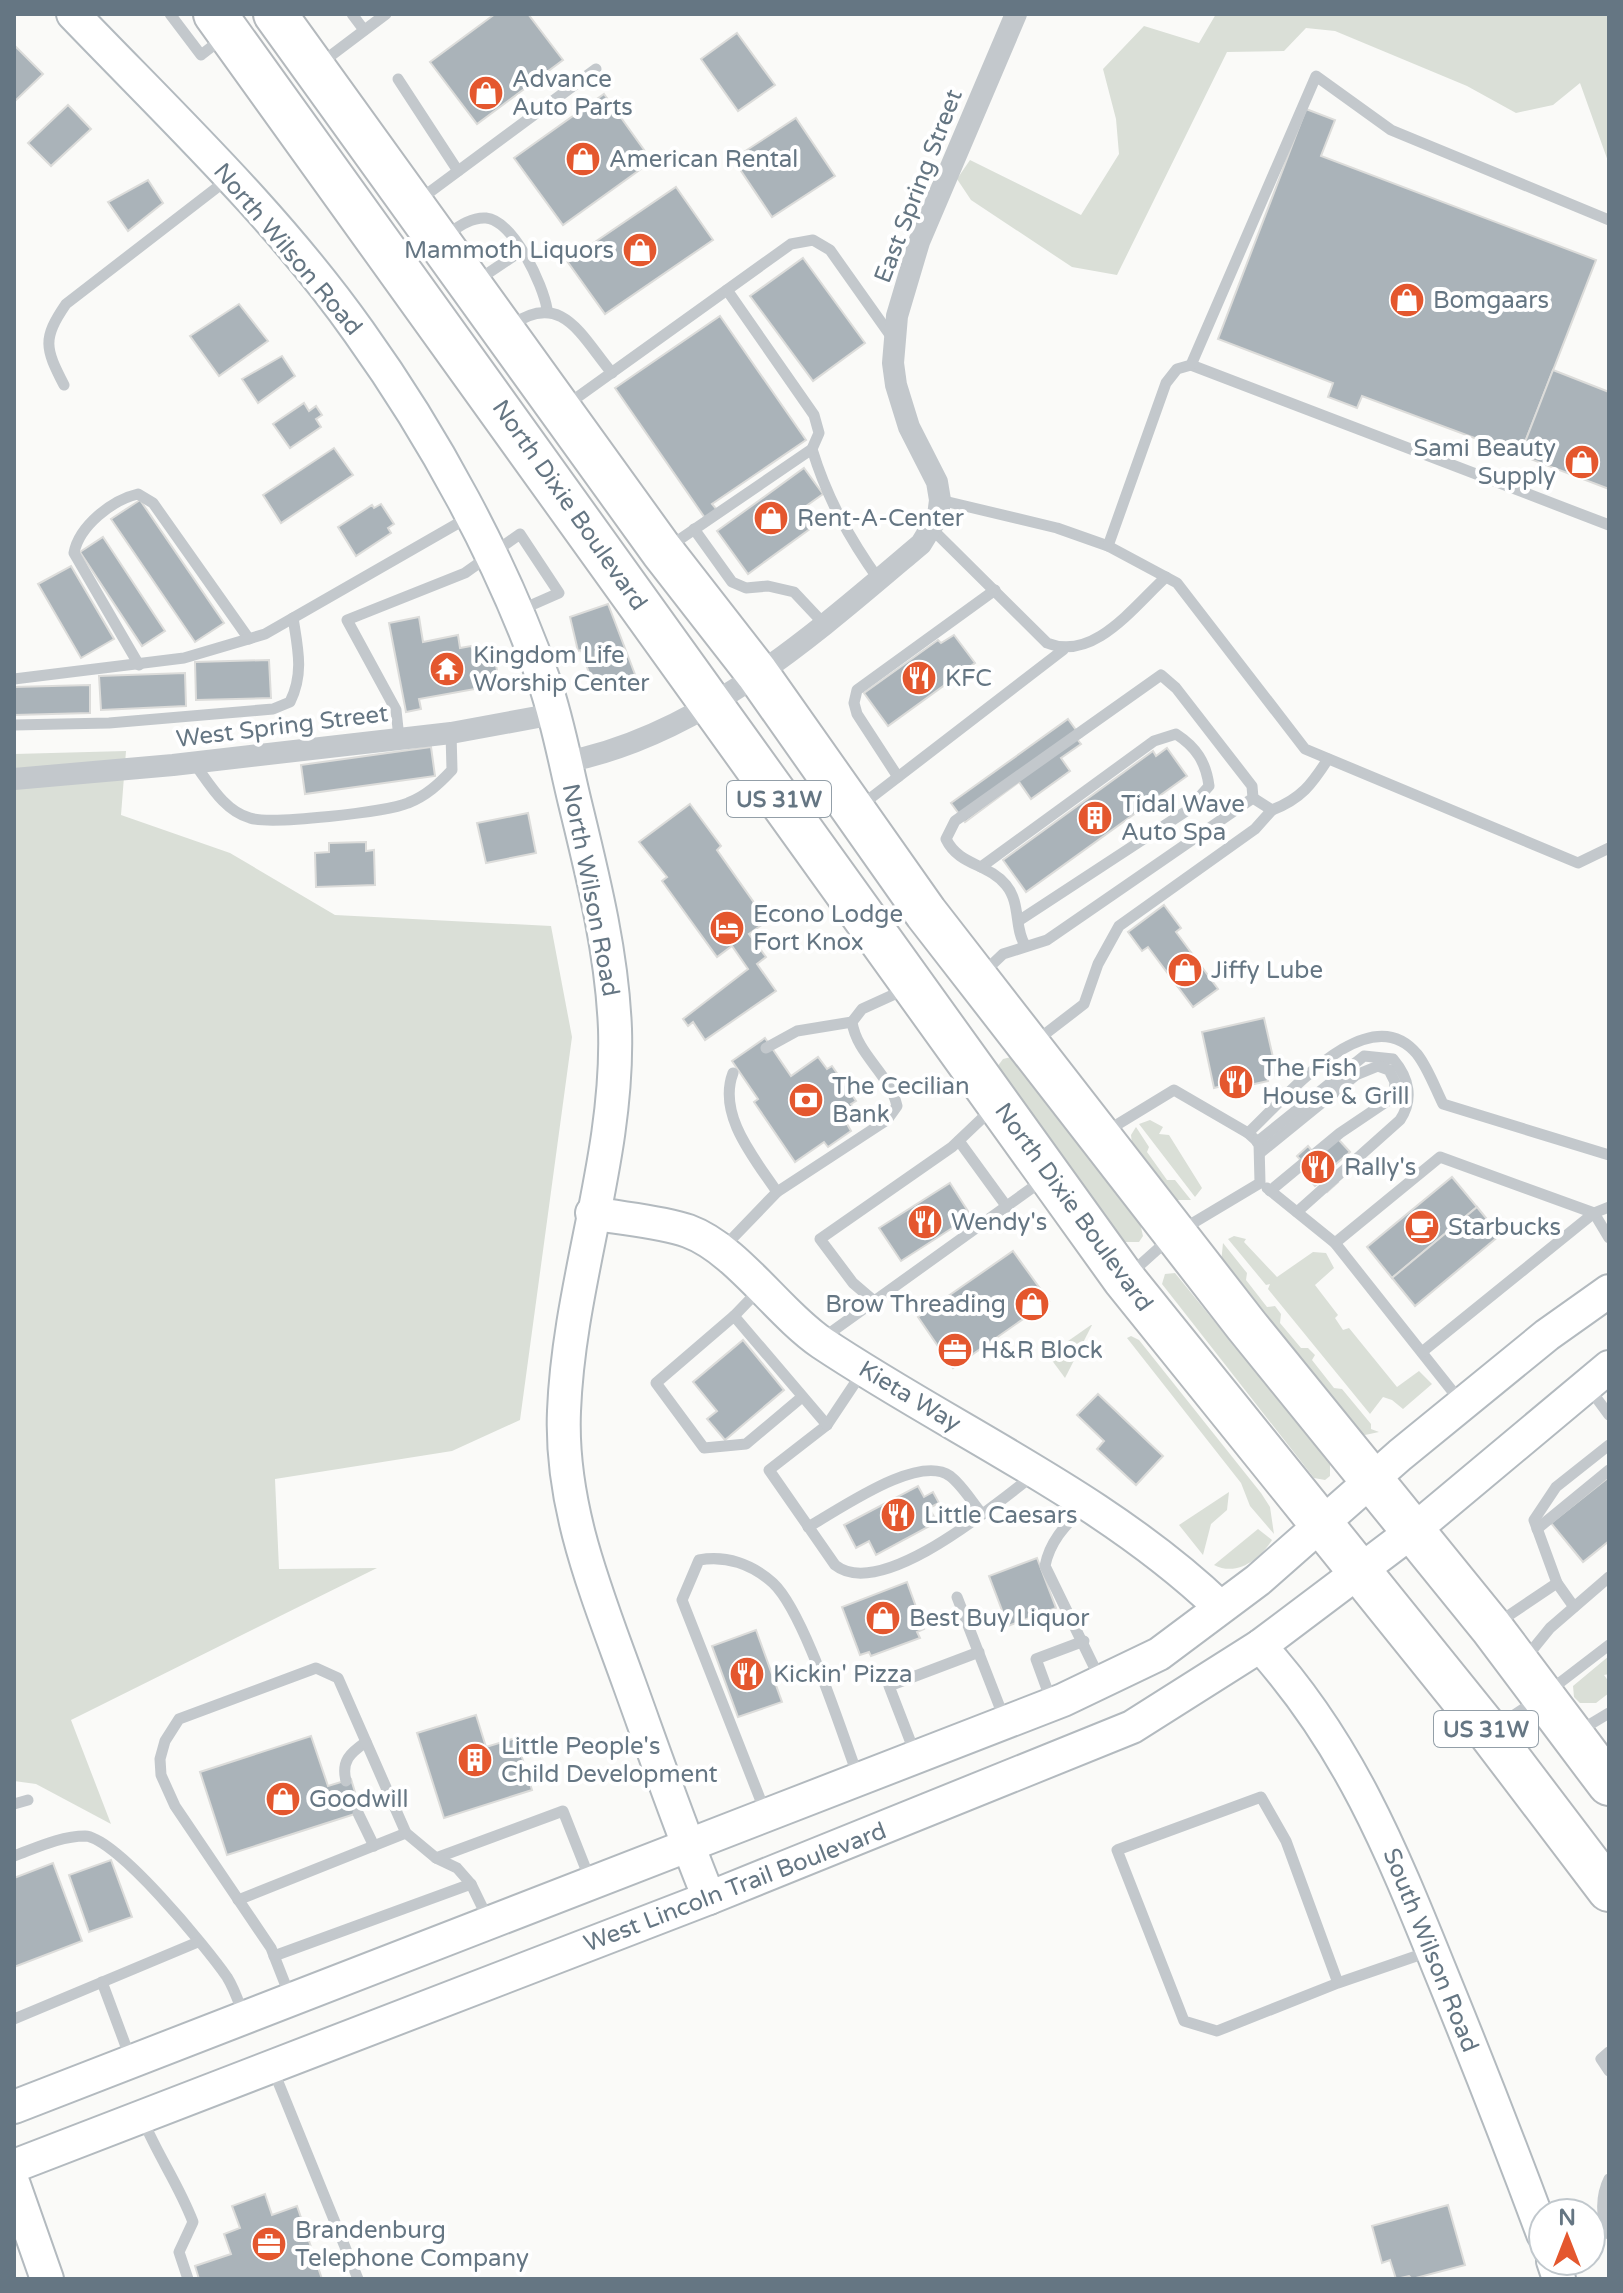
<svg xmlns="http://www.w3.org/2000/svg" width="1623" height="2293" viewBox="0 0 1623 2293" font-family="'Varela Round',sans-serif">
  <rect width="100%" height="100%" fill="#fafaf8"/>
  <g fill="#dadfd7">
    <polygon points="1216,14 1609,14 1609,164 1580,83 1553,105 1516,113 1467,86 1335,31 1306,28 1284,51 1227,52 1117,275 1072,267 971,200 957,179 970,160 1081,215 1119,154 1116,119 1103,69 1144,26 1199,43"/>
    <polygon points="126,751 121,815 230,853 335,915 551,926 572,1037 520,1420 452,1451 275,1479 279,1569 377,1568 71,1720 111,1824 36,1784 14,1781 14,754"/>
    <polygon points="1015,1056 1139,1219 1143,1236 1139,1242 1125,1242 1117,1237 994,1071 1003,1059"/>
    <polygon points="1150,1120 1163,1127 1159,1134 1169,1135 1202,1188 1195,1197 1139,1124"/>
    <polygon points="1136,1127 1149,1147 1147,1152 1167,1180 1175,1180 1191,1200 1177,1200 1171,1197 1132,1144 1131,1135"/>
    <polygon points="1234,1236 1246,1239 1244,1242 1277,1277 1313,1252 1326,1253 1334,1268 1315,1285 1338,1315 1335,1318 1343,1330 1349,1328 1397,1387 1419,1371 1432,1384 1403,1409 1392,1400 1383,1397 1370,1414 1268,1289 1270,1284 1266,1285 1228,1239"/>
    <polygon points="1223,1243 1247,1273 1246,1280 1267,1307 1275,1306 1281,1314 1280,1323 1301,1348 1308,1348 1315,1355 1312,1360 1334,1388 1342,1389 1371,1424 1371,1429 1379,1432 1365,1435 1357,1432 1221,1263"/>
    <polygon points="1175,1273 1330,1464 1330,1476 1325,1480 1314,1478 1162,1284 1165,1274"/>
    <polygon points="1091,1325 1092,1325 1065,1378 1048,1355"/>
    <polygon points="1131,1336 1139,1340 1261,1493 1270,1507 1274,1534 1250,1506 1241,1483 1127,1338"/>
    <polygon points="1229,1492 1227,1510 1211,1524 1203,1555 1179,1525"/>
    <path d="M1258,1529L1272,1540C1260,1559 1237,1577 1214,1565Z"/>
    <polygon points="1609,1656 1609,1674 1604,1675 1609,1682 1609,1693 1596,1703 1580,1703 1574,1697 1573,1686"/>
  </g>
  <g fill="#aab3b9" stroke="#dcdcda" stroke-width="2">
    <polygon points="495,14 528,14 563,60 477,124 430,62"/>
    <polygon points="737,33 775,85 738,111 701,59"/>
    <polygon points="14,45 43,74 14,102"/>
    <polygon points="604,94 652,161 563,225 514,158"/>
    <polygon points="68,105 91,129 51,166 28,143"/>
    <polygon points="1306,109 1335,120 1321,156 1596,260 1520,455 1362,396 1357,408 1328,397 1333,383 1218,339"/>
    <polygon points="796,118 835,176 772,217 733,159"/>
    <polygon points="148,180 163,203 128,231 108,202"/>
    <polygon points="676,187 713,240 605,314 567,261"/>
    <polygon points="803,258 865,343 813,381 750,296"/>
    <polygon points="239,304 268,341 219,376 190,336"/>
    <polygon points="720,316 806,440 712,504 717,510 705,518 615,388"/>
    <polygon points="282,356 295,376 258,403 242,379"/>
    <polygon points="1553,370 1609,392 1609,489 1520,455"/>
    <polygon points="304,403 309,411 316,406 322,415 316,419 321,427 290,448 273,424"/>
    <polygon points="334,448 353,475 281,523 263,495"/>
    <polygon points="804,468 823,494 802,509 814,526 748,574 717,531"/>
    <polygon points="140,500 224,623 195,642 111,519"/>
    <polygon points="381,504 394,524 388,528 391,533 356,556 338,527 372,505 374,508"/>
    <polygon points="103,537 165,631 142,646 80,552"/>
    <polygon points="71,566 114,639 81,658 38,584"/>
    <polygon points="608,604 636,677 595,690 581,650 578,651 570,617"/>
    <polygon points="419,617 423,642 458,635 460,648 471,646 480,662 495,659 498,677 484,679 486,687 419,699 421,709 406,712 389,623"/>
    <polygon points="954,635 975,663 888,726 864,693 938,640 941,643"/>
    <polygon points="269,660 271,698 196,700 195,662"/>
    <polygon points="185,673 186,706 101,710 99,676"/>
    <polygon points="90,685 90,713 14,715 14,687"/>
    <polygon points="1068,719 1081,737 1077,739 1081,744 1061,758 1070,771 1031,799 1019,782 965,822 951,803"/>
    <polygon points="431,747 435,776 305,794 301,765"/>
    <polygon points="1167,748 1187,776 1026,892 1003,860 1153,751 1156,756"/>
    <polygon points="690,804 721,846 717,850 767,921 749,934 766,957 757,964 776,991 705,1040 693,1022 688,1026 683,1019 748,969 732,946 717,957 662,881 667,877 639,842"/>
    <polygon points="528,813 536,853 486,863 477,823"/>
    <polygon points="366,842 366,851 374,850 375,885 316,887 315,853 329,852 329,843"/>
    <polygon points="1164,905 1181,928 1176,932 1218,989 1193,1007 1148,947 1142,951 1128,932"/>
    <polygon points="1264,1018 1277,1075 1267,1076 1268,1081 1223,1091 1222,1086 1214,1088 1202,1032"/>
    <polygon points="765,1038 791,1076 818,1057 827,1069 832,1066 856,1101 851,1104 859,1116 847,1124 851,1131 828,1147 824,1142 795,1162 754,1102 758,1099 732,1061"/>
    <polygon points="1338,1139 1350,1152 1329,1170 1338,1182 1327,1192 1319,1183 1315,1186 1300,1169 1305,1165 1297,1156 1308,1146 1317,1157"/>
    <polygon points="1452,1177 1477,1207 1392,1278 1367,1247"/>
    <polygon points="950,1183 971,1216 901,1261 879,1228"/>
    <polygon points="1477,1207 1500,1235 1415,1306 1392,1278"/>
    <polygon points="1013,1251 1049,1301 953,1368 918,1317"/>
    <polygon points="743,1340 784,1390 725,1440 707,1419 717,1411 693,1382"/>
    <polygon points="1098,1394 1163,1456 1136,1485 1097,1449 1104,1441 1077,1415"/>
    <polygon points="1609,1477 1609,1541 1583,1562 1551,1523"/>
    <polygon points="918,1486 924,1497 933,1492 939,1503 929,1508 937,1522 876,1555 869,1541 856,1548 844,1525"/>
    <polygon points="1037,1558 1056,1608 1008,1626 989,1576"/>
    <polygon points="907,1582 924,1629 917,1632 920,1638 871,1656 869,1652 860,1655 842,1607"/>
    <polygon points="756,1630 782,1702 738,1717 712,1646"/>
    <polygon points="476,1715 486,1747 516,1738 532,1790 444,1818 417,1733"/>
    <polygon points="311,1736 328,1786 351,1779 361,1812 227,1855 200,1772"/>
    <polygon points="111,1860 132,1917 89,1932 69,1875"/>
    <polygon points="53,1863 82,1941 14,1967 14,1878"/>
    <polygon points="265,2194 272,2215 297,2206 322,2279 199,2279 195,2266 231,2254 224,2234 240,2228 232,2206"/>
    <polygon points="1448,2205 1465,2265 1412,2279 1409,2276 1396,2279 1390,2260 1382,2263 1372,2226"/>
  </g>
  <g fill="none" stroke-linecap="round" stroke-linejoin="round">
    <defs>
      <g id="secondary">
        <path d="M73,14C171,116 277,216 359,332C433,435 502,561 544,681C558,721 565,762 575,803C593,877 612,952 615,1029C619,1158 569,1282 564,1411C560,1507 597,1594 629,1683C655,1755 680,1827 709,1898"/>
        <path d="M592,1213C623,1219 659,1221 688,1231C737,1249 777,1312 822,1343C954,1431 1105,1497 1220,1607"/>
        <path d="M1260,1646C1348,1743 1391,1849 1439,1968C1475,2056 1510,2145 1543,2234"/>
        <polyline points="14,2107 1063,1700 1159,1654 1258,1580 1400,1455 1547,1335 1609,1291"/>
        <polyline points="14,2166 709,1898 1132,1727 1260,1646 1414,1530 1609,1367"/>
        <polyline points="14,2185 47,2279"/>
        <polyline points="1553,2261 1559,2279"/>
      </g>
      <g id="highway">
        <polyline points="215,14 1124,1279 1489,1732 1609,1890"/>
        <polyline points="275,14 662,551 757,673 926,913 1246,1325 1491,1627 1609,1784"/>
      </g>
    </defs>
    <use href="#secondary" stroke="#b3babf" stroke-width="36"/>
    <use href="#highway" stroke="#b4b9bd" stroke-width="46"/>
    <g stroke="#c3c8cc" stroke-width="11">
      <polyline points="170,14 201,55 223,38"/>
      <polyline points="352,14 364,30"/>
      <polyline points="321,63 386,14"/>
      <polyline points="398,79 458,171"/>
      <polyline points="419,200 596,69"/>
      <path d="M446,235C458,227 471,217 486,218C514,221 543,285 547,309"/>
      <polyline points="478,280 521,251"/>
      <path d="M510,326C562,289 581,336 612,373"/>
      <polyline points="1191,365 1609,525"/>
      <path d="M64,385C45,348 42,339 66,304L228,179"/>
      <polyline points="568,404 791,244 813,240 830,250 893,339"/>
      <path d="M812,449C827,498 849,538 879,580"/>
      <polyline points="940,500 1057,528 1108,546 1177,583 1305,749 1578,863 1609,848"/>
      <path d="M931,528L1047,643C1094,662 1134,606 1166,577"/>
      <polyline points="694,529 732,582 746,588 768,586 794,592 825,625"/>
      <polyline points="670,546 812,449 819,433 814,415 727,290"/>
      <polyline points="1108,546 1166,383 1177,369 1191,365 1316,76 1391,130 1609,220"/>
      <path d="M139,665L74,553C79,526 112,500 138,494L153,503L249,639"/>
      <polyline points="14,679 184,658 265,634 469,517"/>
      <path d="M14,725L109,723L273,709L290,702C304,674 298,649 293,618"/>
      <polyline points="399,738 396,710 347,620 465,573 520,534 559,593 518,611"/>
      <path d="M194,763C209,783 224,811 250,818C271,825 387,812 408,803C426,796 439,784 452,770L451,733"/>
      <polyline points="898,777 857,714 854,703 857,690 995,590"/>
      <path d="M1253,798L1272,810C1301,799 1312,784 1328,759"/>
      <polyline points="859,807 1063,650"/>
      <path d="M981,867L1154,741L1176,734C1196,747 1206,762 1209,786L1188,810L1020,920"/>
      <path d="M983,973L1003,954L1047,940L1253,798L1252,786L1176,688L1161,675L955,821L946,839C959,866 988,863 1006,885C1021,903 1014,928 1025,945"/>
      <polyline points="1036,1041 1084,1004 1098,964 1119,926 1255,829 1272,810"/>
      <polyline points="766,1048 797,1031 852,1022"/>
      <path d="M733,1073C717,1115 755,1159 777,1192"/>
      <polyline points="1105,1132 1174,1090 1248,1133 1259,1143 1260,1183 1183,1229"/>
      <path d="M1248,1133C1285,1099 1368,995 1417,1054C1428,1068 1435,1088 1443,1104L1609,1155"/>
      <polyline points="959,1141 1007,1207"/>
      <path d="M1257,1142L1364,1056L1393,1059C1409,1078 1414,1099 1400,1120L1297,1212"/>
      <polyline points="1260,1153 1356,1075 1378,1066 1389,1070 1395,1082 1394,1093 1386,1102 1340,1133 1270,1191"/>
      <polyline points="1267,1188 1335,1243 1461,1402"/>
      <polyline points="1335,1243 1440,1157 1594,1213 1609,1238"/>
      <path d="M722,1249L777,1192L887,1120L897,1106C890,1074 857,1055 852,1022L862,1009L906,989"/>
      <polyline points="1131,1273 1169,1239"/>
      <polyline points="874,1301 853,1283 820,1239 952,1147 992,1109"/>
      <polyline points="734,1316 760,1289"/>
      <polyline points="823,1338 1043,1180"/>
      <polyline points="1422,1352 1594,1213 1609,1207"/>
      <path d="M863,1371L827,1425L769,1470L835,1565C881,1602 997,1503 1035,1474"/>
      <polyline points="1589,1388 1609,1415"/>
      <polyline points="802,1397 746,1444 704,1448 656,1383 734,1316 827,1425"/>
      <path d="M1085,1505C1067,1524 1050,1540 1045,1566L1101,1681"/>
      <path d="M808,1527C839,1510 918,1453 950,1476C962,1485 972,1502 982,1514"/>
      <polyline points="1537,1529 1609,1470"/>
      <polyline points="1557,1583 1574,1607"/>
      <polyline points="957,1597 1004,1718"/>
      <polyline points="1496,1624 1557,1583 1534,1520 1556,1487 1609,1445"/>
      <polyline points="1524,1660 1550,1628 1609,1577"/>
      <polyline points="1549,1691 1609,1645"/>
      <polyline points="1051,1700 1036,1659 1084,1641"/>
      <polyline points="1496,1727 1535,1701"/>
      <polyline points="1579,1731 1609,1713"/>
      <polyline points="916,1756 889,1686 979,1652"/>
      <path d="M346,1781C341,1761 350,1753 366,1742"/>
      <polyline points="14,1804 28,1800"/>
      <polyline points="358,1813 374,1846"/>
      <path d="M766,1814L682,1600L699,1560C726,1555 752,1564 773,1583C804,1612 841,1731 858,1776"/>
      <path d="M14,1856C36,1848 61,1836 85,1836C116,1837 207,1948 227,1977C234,1988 239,2003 244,2016"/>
      <polyline points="436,1858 563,1811 591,1882"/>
      <polyline points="238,1900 406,1833"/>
      <polyline points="274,1956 471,1884"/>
      <polyline points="102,1982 131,2060"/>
      <polyline points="1338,1983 1217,2031 1184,2021 1117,1850 1261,1797 1286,1841 1338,1983 1428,1952"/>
      <polyline points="291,1999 271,1948 175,1806 161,1775 160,1759 165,1741 179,1719 316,1668 338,1678 406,1833 436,1858 457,1868 471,1884 488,1919"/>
      <polyline points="14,2019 198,1942"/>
      <polyline points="1609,2052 1601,2059 1609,2071"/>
      <polyline points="272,2067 358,2279"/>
      <path d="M143,2120C158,2156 179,2185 193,2222L179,2252L188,2279"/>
      <path d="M1609,2179C1601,2195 1600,2218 1609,2234"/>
    </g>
    <g stroke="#c3c8cc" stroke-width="22">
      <path d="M565,762C702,736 818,631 921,544L938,516L940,500L937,482L909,427L896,385L893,363L897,316L919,242L1016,14"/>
      <polyline points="14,779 173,765 451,733 554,714"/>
    </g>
    <use href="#secondary" stroke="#fff" stroke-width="32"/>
    <use href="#highway" stroke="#fff" stroke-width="42"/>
  </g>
  <defs>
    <symbol id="shop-disc" viewBox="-11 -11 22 22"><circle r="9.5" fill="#e4572e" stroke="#fff"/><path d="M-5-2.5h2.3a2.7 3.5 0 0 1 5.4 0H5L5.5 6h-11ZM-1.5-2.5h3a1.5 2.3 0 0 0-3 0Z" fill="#fff"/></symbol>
    <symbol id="temple-disc" viewBox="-11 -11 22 22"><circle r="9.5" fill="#e4572e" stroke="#fff"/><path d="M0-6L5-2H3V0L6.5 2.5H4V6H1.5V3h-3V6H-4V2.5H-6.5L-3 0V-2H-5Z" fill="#fff"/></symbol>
    <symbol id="restaurant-disc" viewBox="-11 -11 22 22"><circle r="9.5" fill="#e4572e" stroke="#fff"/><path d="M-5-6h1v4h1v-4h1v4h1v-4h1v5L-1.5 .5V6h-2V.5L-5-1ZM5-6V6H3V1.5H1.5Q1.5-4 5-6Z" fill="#fff"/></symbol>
    <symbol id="building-disc" viewBox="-11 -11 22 22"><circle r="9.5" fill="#e4572e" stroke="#fff"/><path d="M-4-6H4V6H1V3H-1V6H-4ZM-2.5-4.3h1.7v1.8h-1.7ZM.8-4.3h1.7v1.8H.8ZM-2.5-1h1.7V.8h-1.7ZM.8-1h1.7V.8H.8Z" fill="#fff"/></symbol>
    <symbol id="hotel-disc" viewBox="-11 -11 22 22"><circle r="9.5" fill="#e4572e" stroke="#fff"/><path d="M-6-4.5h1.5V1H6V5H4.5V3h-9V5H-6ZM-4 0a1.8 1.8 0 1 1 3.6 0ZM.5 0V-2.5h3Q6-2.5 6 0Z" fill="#fff"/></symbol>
    <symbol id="bank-disc" viewBox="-11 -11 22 22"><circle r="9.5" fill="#e4572e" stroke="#fff"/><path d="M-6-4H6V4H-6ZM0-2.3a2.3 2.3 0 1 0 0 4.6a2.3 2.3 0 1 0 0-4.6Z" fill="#fff"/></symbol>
    <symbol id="cafe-disc" viewBox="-11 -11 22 22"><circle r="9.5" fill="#e4572e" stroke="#fff"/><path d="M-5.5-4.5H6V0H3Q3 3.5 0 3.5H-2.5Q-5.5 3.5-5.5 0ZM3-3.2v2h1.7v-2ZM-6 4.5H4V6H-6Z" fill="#fff"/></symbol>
    <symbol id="office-disc" viewBox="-11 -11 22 22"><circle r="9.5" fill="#e4572e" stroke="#fff"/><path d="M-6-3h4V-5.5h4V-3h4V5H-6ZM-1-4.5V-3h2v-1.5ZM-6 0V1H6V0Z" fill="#fff"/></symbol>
  </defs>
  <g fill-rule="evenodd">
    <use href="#shop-disc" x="466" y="73" width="40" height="40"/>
    <use href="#shop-disc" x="563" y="139" width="40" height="40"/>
    <use href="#shop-disc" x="620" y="230" width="40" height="40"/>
    <use href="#shop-disc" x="1387" y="280" width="40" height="40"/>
    <use href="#shop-disc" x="1562" y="442" width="40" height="40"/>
    <use href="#shop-disc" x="751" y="498" width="40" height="40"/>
    <use href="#temple-disc" x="427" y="649" width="40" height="40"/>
    <use href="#restaurant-disc" x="899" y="658" width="40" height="40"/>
    <use href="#building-disc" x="1075" y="798" width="40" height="40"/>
    <use href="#hotel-disc" x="707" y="908" width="40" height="40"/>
    <use href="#shop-disc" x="1165" y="950" width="40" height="40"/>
    <use href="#restaurant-disc" x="1216" y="1062" width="40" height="40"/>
    <use href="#bank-disc" x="786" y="1080" width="40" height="40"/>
    <use href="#restaurant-disc" x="1298" y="1147" width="40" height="40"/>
    <use href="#restaurant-disc" x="905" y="1202" width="40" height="40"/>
    <use href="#cafe-disc" x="1402" y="1207" width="40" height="40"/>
    <use href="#shop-disc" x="1012" y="1284" width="40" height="40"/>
    <use href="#office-disc" x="935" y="1330" width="40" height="40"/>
    <use href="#restaurant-disc" x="878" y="1495" width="40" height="40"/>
    <use href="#shop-disc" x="863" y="1598" width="40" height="40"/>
    <use href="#restaurant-disc" x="727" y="1654" width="40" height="40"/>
    <use href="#building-disc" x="455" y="1740" width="40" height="40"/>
    <use href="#shop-disc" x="263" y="1779" width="40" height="40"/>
    <use href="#office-disc" x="249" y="2224" width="40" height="40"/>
  </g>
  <g text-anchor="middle" stroke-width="8" stroke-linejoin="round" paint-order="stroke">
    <g fill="#fff" stroke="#939fa8" stroke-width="2">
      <rect x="727" y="781" width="104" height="36" rx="6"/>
      <rect x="1434" y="1711" width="104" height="36" rx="6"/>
    </g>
    <g font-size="22" font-weight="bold" fill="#657683">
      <text x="779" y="807">US 31W</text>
      <text x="1486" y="1737">US 31W</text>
    </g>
    <g font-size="24" fill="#657683" stroke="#fff" text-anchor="start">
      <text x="512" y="87">Advance<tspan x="512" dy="28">Auto Parts</tspan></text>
      <text x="609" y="167">American Rental</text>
      <text x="614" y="258" text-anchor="end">Mammoth Liquors</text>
      <text x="1433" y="308">Bomgaars</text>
      <text x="1556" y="456" text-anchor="end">Sami Beauty<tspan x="1556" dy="28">Supply</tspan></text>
      <text x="797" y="526">Rent-A-Center</text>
      <text x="473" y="663">Kingdom Life<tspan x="473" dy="28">Worship Center</tspan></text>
      <text x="945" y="686">KFC</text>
      <text x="1121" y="812">Tidal Wave<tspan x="1121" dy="28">Auto Spa</tspan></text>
      <text x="753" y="922">Econo Lodge<tspan x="753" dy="28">Fort Knox</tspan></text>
      <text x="1211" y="978">Jiffy Lube</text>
      <text x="1262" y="1076">The Fish<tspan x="1262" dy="28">House &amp; Grill</tspan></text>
      <text x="832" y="1094">The Cecilian<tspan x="832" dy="28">Bank</tspan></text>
      <text x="1344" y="1175">Rally's</text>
      <text x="951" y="1230">Wendy's</text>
      <text x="1448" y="1235">Starbucks</text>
      <text x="1006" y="1312" text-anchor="end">Brow Threading</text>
      <text x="981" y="1358">H&amp;R Block</text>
      <text x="924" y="1523">Little Caesars</text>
      <text x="909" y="1626">Best Buy Liquor</text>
      <text x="773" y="1682">Kickin' Pizza</text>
      <text x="501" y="1754">Little People's<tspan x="501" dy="28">Child Development</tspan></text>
      <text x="309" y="1807">Goodwill</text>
      <text x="295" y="2238">Brandenburg<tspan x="295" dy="28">Telephone Company</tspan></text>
    </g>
    <g font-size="24" fill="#657683" stroke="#fff">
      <text transform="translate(918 186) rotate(-69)" y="8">East Spring Street</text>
      <text transform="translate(288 249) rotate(50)" y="8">North Wilson Road</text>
      <text transform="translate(570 505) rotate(55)" y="8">North Dixie Boulevard</text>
      <text transform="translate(282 726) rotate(-7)" y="8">West Spring Street</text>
      <text transform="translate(591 890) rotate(79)" y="8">North Wilson Road</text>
      <text transform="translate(1074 1207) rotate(54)" y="8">North Dixie Boulevard</text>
      <text transform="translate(910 1396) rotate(31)" y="8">Kieta Way</text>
      <text transform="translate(735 1887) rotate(-21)" y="8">West Lincoln Trail Boulevard</text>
      <text transform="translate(1431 1950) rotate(68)" y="8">South Wilson Road</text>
    </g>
  </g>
  <rect width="1623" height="2293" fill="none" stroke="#657683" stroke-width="32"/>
  <g transform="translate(1567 2237)"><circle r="38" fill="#ffffff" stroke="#c1c8cd" stroke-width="2"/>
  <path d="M0-6L14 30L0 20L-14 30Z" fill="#e4572e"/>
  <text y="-12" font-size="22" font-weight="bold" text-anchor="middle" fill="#657683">N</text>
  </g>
</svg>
